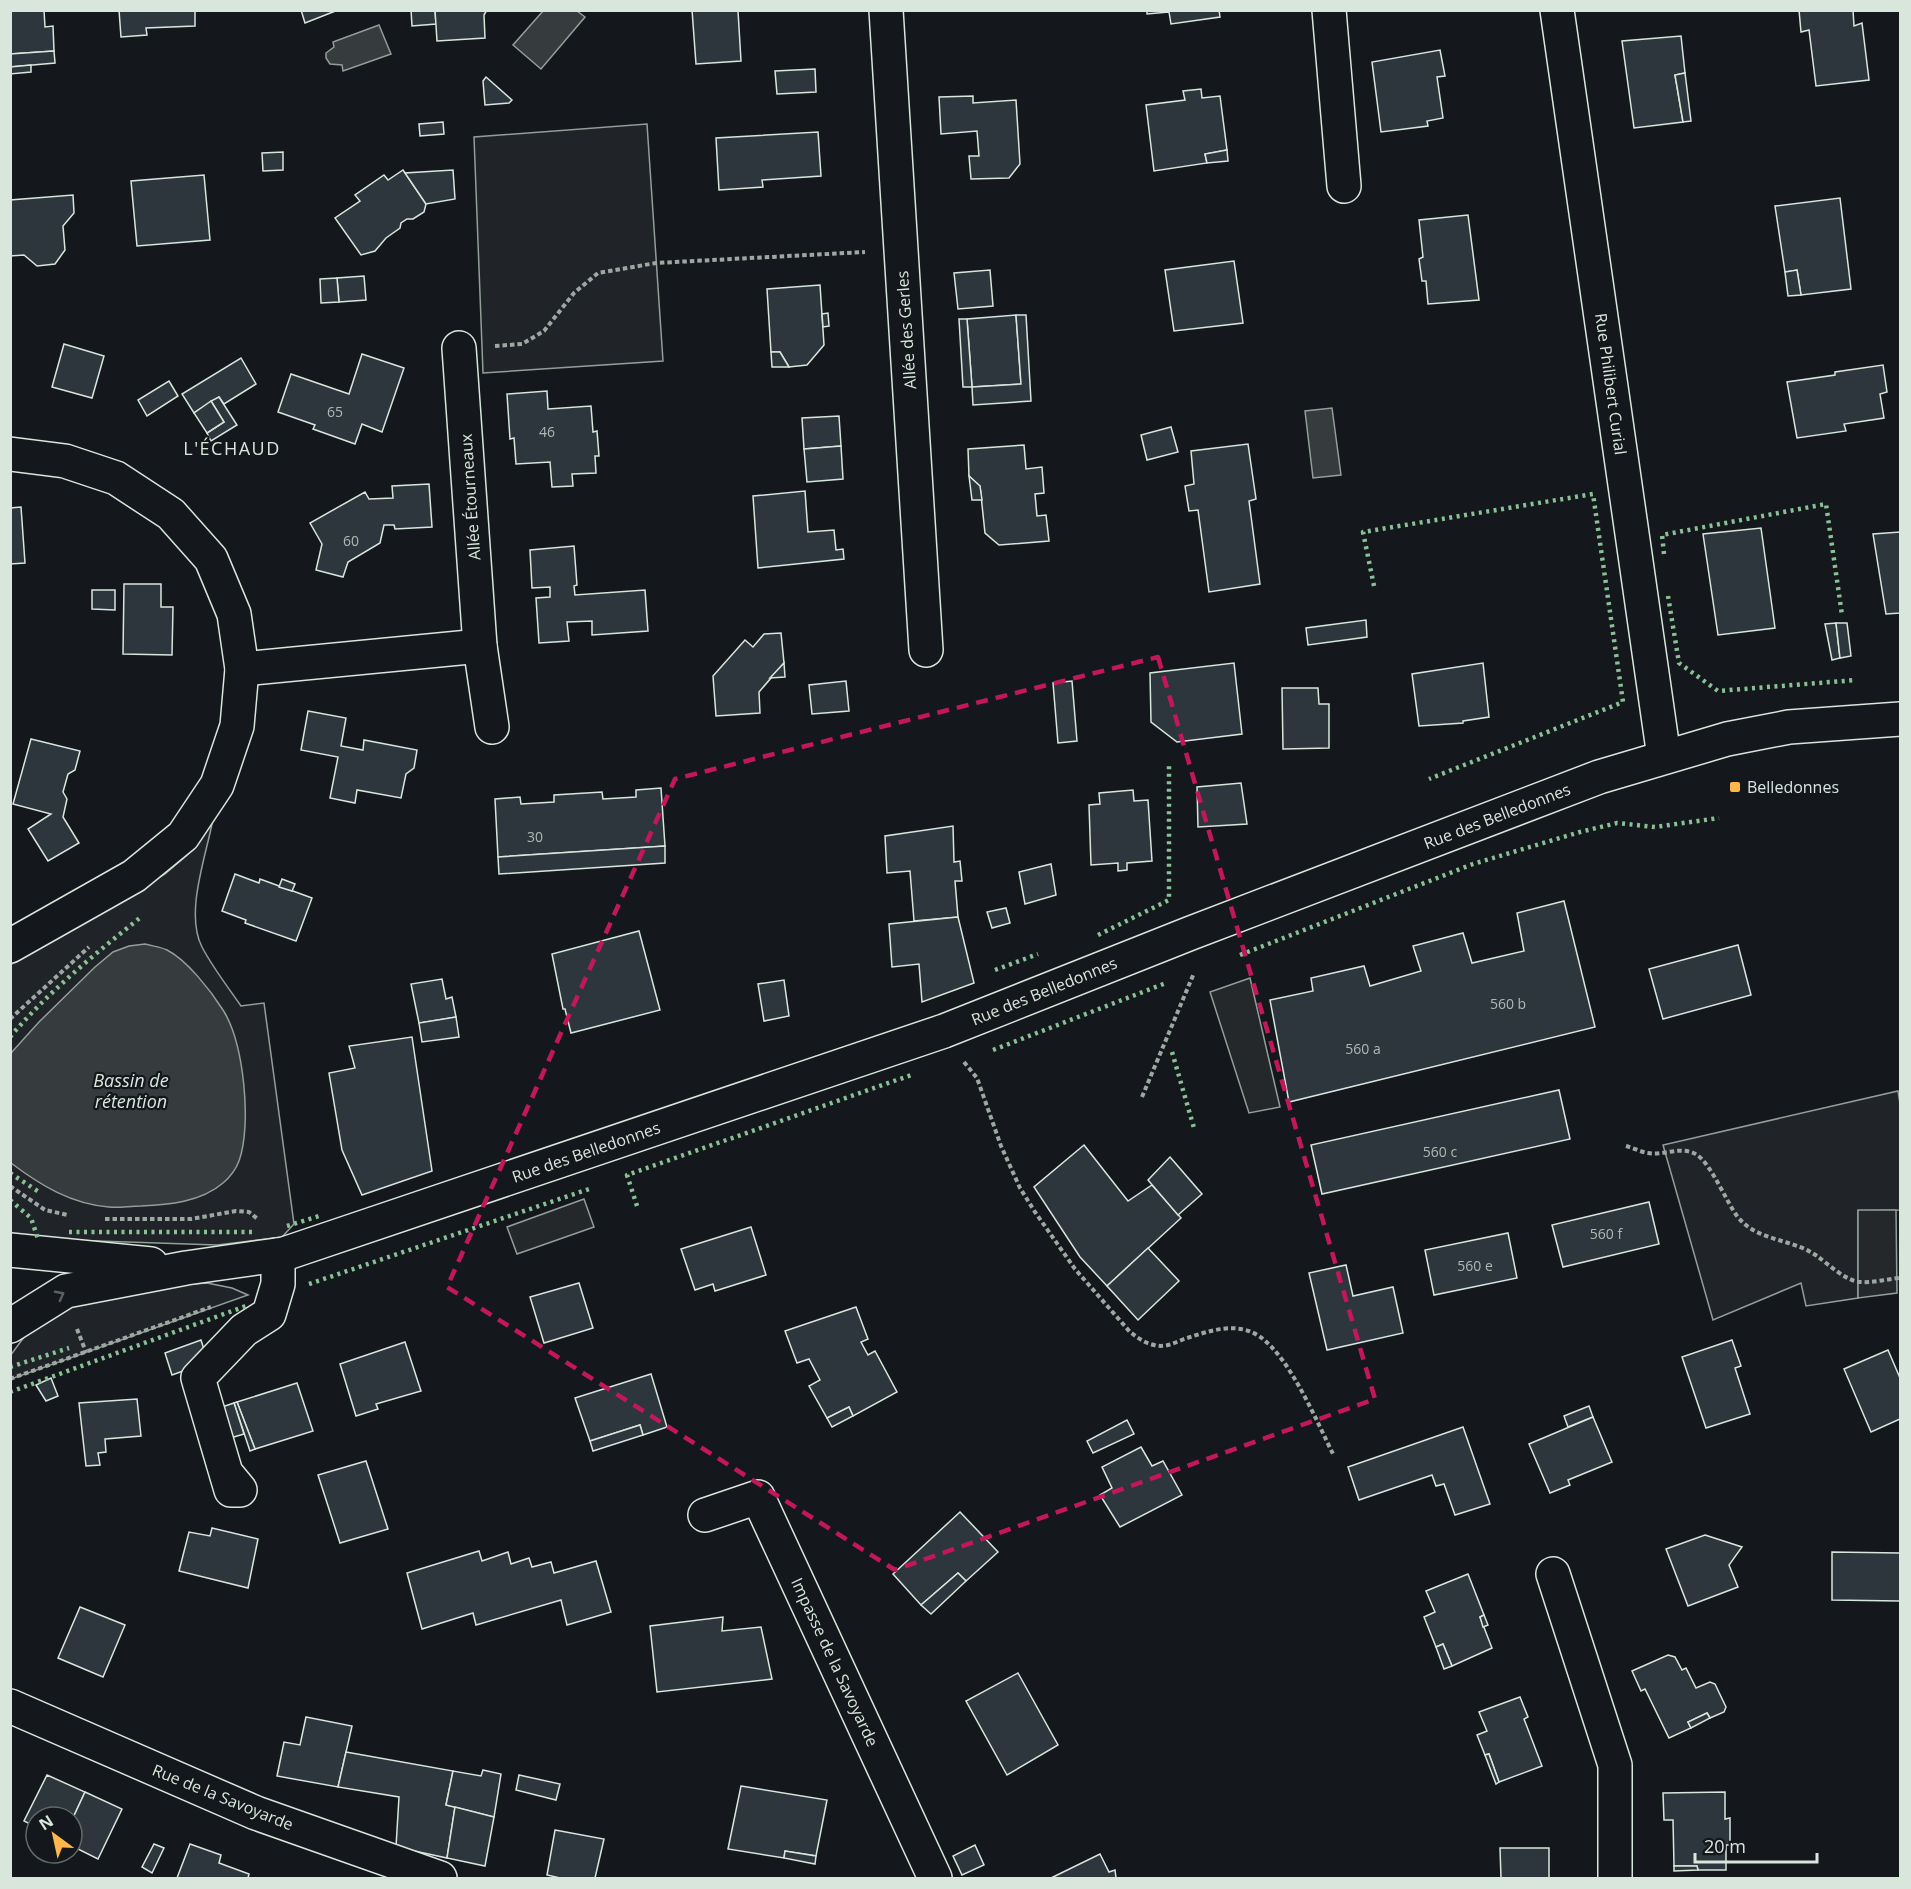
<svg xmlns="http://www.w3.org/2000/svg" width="1911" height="1889" viewBox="0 0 1911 1889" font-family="'Open Sans',sans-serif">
  <rect width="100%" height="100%" fill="#14181c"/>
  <g fill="#202428" stroke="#939e99" stroke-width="1.5">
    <polygon points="647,124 663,361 483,373 474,137"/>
    <path d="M212,824C205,859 185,914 202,947C213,968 228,987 241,1006L264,1003L294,1224L282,1237L217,1245L38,1239L11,1234L10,965L165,874L186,856Z"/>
    <polygon points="1898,1091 1900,1104 1900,1210 1858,1211 1858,1298 1806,1306 1801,1283 1713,1320 1663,1145"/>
    <polygon points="207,1283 232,1288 248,1295 11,1379 10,1356 30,1329 60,1310 89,1300 164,1286"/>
  </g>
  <g fill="#24282b" stroke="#939e99" stroke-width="1.5">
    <polygon points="1250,978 1280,1107 1249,1113 1210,992"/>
    <polygon points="584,1199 594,1227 517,1254 507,1227"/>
    <polygon points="1858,1210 1896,1210 1897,1293 1858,1298"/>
  </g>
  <g fill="#363b3e" stroke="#939e99" stroke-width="1.5">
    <polygon points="543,11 577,11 585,17 541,69 513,45"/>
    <polygon points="379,25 391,54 343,71 342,65 330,64 326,58 326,53 334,47 333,42"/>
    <polygon points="1332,408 1341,475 1313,478 1305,411"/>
    <path d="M145,944C152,946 161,947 167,950C187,960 211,991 223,1010C244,1043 252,1125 239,1161C236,1169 229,1178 223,1183C201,1202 168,1205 141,1206C130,1206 119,1208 109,1207C71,1204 40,1185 11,1163V1053L39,1022L95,967L113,952L129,946Z"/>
  </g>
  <g fill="#2c363c" stroke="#d8e6dc" stroke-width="1.5">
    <polygon points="10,10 44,10 45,27 53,26 54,51 10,54"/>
    <polygon points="119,10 195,10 195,26 146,28 147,35 121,37"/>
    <polygon points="301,10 338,10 305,23"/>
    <polygon points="411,10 435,10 436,24 412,26"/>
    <polygon points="435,10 487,10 484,15 485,38 437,41"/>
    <polygon points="692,10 738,11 741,61 696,64"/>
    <polygon points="1147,10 1219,10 1220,17 1171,24 1169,12 1147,14"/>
    <polygon points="1799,10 1853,10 1854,26 1862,23 1869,80 1816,86 1809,30 1801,32"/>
    <polygon points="1681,36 1685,73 1675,75 1683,122 1634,128 1622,41"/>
    <polygon points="1440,50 1445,76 1437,77 1443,118 1427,121 1428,126 1381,132 1372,62"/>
    <polygon points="54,51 55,63 10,67 10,54"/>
    <polygon points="31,65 31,72 10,74 10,67"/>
    <polygon points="815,69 816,92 777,94 775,71"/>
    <polygon points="1685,73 1691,121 1683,122 1675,75"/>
    <polygon points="486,77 512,100 509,103 485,105 483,81"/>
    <polygon points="1201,89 1202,98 1220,96 1227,150 1205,154 1207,163 1154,171 1146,105 1185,100 1183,91"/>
    <polygon points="973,96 973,103 1016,100 1020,164 1009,178 971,179 969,156 979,156 977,131 941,134 939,97"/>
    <polygon points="443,122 444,134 420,136 419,124"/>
    <polygon points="818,132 821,176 762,180 763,187 719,190 716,138"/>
    <polygon points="1227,150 1228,161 1207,163 1205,154"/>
    <polygon points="283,152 283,170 263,171 262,153"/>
    <polygon points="403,170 426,204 424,212 413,219 407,219 401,223 400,228 386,238 375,251 361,255 335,218 360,201 355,195 384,175 388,180"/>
    <polygon points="453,170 455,199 426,204 405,173"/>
    <polygon points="204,175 210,240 137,246 131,181"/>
    <polygon points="73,195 74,213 63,226 65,250 55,264 37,266 24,255 10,256 10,200"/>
    <polygon points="1840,198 1851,289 1801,295 1797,270 1785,272 1775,206"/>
    <polygon points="1468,215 1479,300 1428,304 1426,281 1422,281 1419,259 1423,257 1419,220"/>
    <polygon points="1234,261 1243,323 1174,331 1165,270"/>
    <polygon points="990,270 993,306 958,309 954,273"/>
    <polygon points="1797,270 1801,295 1788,296 1785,272"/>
    <polygon points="364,276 366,300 339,302 337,278"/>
    <polygon points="337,278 339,302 321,303 320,279"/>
    <polygon points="820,285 824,345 807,365 789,367 780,352 771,352 767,289"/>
    <polygon points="828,313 829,326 823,327 822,314"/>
    <polygon points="1016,315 1021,384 972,387 967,319"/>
    <polygon points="1016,315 1026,315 1031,401 973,405 972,387 1021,384"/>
    <polygon points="959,319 967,319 972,387 963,387"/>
    <polygon points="64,344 104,356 92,398 52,387"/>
    <polygon points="771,352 780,352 789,367 772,367"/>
    <polygon points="362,354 404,368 382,432 362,424 355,444 313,429 315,425 278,412 291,374 349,394"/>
    <polygon points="241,358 256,384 224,404 219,397 194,413 182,394"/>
    <polygon points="1883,365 1887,392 1880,394 1884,418 1844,424 1846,431 1797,438 1787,382 1835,375 1835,372"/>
    <polygon points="169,381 178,396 147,416 138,400"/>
    <polygon points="547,391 548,409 591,406 593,432 597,431 599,456 595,456 596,473 572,474 573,486 552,487 550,462 516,464 514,438 510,439 507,394"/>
    <polygon points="219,397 237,425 211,441 207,433 224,422 211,401"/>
    <polygon points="211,401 224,422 207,433 194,413"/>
    <polygon points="839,416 841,446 804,449 802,418"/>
    <polygon points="1171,427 1178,452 1147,460 1141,435"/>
    <polygon points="1248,444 1256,499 1249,501 1260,584 1209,592 1198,510 1189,511 1185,486 1194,484 1191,451"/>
    <polygon points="1024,445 1026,469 1042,467 1044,493 1035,494 1037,516 1046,515 1049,541 999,545 985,533 980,486 969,476 968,449"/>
    <polygon points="841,446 843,479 807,482 804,449"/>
    <polygon points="969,476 980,486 982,500 972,500"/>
    <polygon points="429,484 432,527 395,529 394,525 384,525 380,543 348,562 343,577 316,570 322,544 310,523 365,492 369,499 393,498 392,486"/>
    <polygon points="805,491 808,532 834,530 836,550 843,549 844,559 758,568 753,496"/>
    <polygon points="21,507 25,563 10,564 10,508"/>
    <polygon points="1761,528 1775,628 1718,635 1703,534"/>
    <polygon points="1900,532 1900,613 1886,614 1873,534"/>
    <polygon points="574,546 577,585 574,586 575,595 645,590 648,631 592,635 592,621 567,622 569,641 539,643 536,598 550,597 550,587 532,588 530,550"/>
    <polygon points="124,584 161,584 161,607 173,607 172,655 123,654"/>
    <polygon points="92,590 115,590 115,610 92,609"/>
    <polygon points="1366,620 1367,637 1308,645 1306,628"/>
    <polygon points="1836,623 1840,658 1832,660 1825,624"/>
    <polygon points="1836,623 1847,623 1851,656 1840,658"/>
    <polygon points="781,633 784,663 759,692 760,713 716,716 713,676 745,640 753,647 764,634"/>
    <polygon points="784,663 785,677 770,678"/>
    <polygon points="1234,663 1242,734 1177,742 1151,722 1150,673"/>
    <polygon points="1483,663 1489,717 1463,721 1463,723 1419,726 1412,674"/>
    <polygon points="846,681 849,711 812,714 809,685"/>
    <polygon points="1072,681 1077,741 1058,743 1053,683"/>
    <polygon points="1282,688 1318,688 1319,704 1329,704 1329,748 1283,749"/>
    <polygon points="308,711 346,718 341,746 363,750 364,740 417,750 414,768 406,774 401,798 357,790 355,803 330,798 338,757 301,750"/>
    <polygon points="31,739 80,751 75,770 68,774 63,792 67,799 63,817 79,843 48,861 28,829 51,814 13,804"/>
    <polygon points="1241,783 1247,824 1198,827 1197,787"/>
    <polygon points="661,788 665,846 498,857 495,799 520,797 521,804 554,802 554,795 602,792 603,799 636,797 636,790"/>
    <polygon points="1133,790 1134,801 1148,800 1152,861 1127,863 1127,870 1118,871 1118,863 1091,865 1089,805 1100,804 1099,793"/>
    <polygon points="953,826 954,862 960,861 962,881 955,881 958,917 914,921 910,871 887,873 885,836"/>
    <polygon points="665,846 665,863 499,874 498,857"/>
    <polygon points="1051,864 1056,895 1025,904 1019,872"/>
    <polygon points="235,874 259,883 260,879 312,898 296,941 245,923 246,920 222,911"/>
    <polygon points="282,879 295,884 292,891 279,887"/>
    <polygon points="1564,901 1595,1027 1289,1102 1270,1000 1313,991 1311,978 1364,966 1370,986 1421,971 1413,946 1463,933 1472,963 1524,951 1517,913"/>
    <polygon points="1006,908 1010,923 992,928 987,912"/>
    <polygon points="958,917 974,983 922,1002 919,964 892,967 889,924"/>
    <polygon points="639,931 660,1010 571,1033 565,1009 563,1009 552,954"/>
    <polygon points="1738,945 1751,995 1663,1019 1649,969"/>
    <polygon points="442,979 446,999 452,997 456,1017 419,1023 411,984"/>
    <polygon points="784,980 789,1016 764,1021 758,984"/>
    <polygon points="456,1017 459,1037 422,1042 419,1023"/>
    <polygon points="412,1037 432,1171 362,1195 342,1150 329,1073 355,1068 349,1046"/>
    <polygon points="1559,1090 1570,1139 1322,1194 1311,1145"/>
    <polygon points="1084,1145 1128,1201 1152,1185 1181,1218 1107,1286 1080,1257 1034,1187"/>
    <polygon points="1170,1157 1202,1194 1178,1215 1148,1180"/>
    <polygon points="1649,1202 1659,1244 1563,1267 1552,1225"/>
    <polygon points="751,1227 766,1275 715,1291 713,1284 695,1290 681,1249"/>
    <polygon points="1508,1233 1517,1278 1434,1295 1425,1250"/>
    <polygon points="1148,1248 1179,1281 1138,1320 1107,1286"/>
    <polygon points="1346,1265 1353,1296 1393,1287 1403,1333 1327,1350 1309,1273"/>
    <polygon points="579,1283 593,1328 544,1343 530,1297"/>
    <polygon points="856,1307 868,1339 861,1342 868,1355 875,1351 897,1392 853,1416 849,1407 827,1418 809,1386 820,1380 809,1359 797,1363 785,1331"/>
    <polygon points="201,1340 208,1362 172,1375 165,1353"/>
    <polygon points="1732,1340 1741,1366 1735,1368 1750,1414 1706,1428 1682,1357"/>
    <polygon points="405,1342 421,1391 376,1404 378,1409 356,1416 340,1364"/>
    <polygon points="1888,1350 1900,1378 1900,1419 1871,1432 1844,1369"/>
    <polygon points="651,1374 667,1427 643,1435 640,1425 590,1441 575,1398"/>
    <polygon points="51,1378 58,1396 46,1401 36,1385"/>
    <polygon points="297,1383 313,1431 255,1449 237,1402"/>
    <polygon points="137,1399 141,1436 105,1439 106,1452 98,1453 100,1465 86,1466 79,1403"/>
    <polygon points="237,1402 255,1449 250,1451 234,1403"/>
    <polygon points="234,1403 244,1434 227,1439 216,1409"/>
    <polygon points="1589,1406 1593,1417 1568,1427 1564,1416"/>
    <polygon points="849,1407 853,1416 832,1427 827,1418"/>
    <polygon points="1593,1417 1612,1462 1568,1480 1570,1485 1550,1493 1529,1444"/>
    <polygon points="1127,1420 1134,1434 1093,1453 1087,1441"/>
    <polygon points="640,1425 643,1435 593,1451 590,1441"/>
    <polygon points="1463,1427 1490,1504 1455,1515 1444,1484 1436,1486 1432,1475 1359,1500 1348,1467"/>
    <polygon points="1141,1447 1152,1466 1163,1461 1182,1495 1120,1527 1100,1495 1112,1488 1102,1467"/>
    <polygon points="366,1461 388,1529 340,1543 318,1475"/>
    <polygon points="960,1512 998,1552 966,1581 958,1573 921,1605 893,1574"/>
    <polygon points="212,1528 258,1539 248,1588 179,1571 189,1532 210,1536"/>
    <polygon points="1705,1535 1742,1547 1729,1565 1738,1587 1688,1606 1666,1549"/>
    <polygon points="479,1551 482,1561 508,1552 511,1564 529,1558 532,1567 551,1562 554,1573 596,1561 611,1612 567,1625 561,1600 476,1625 473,1613 422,1629 407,1573"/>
    <polygon points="1832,1552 1900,1553 1900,1601 1832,1600"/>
    <polygon points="958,1573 966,1581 931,1614 921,1605"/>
    <polygon points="1468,1574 1484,1615 1480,1617 1492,1648 1452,1666 1443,1644 1436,1647 1424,1617 1435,1612 1426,1591"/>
    <polygon points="80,1607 125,1625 103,1677 58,1658"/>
    <polygon points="1484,1615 1488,1625 1483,1627 1480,1617"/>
    <polygon points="723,1617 722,1631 761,1627 772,1679 657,1692 650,1626"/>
    <polygon points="1443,1644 1452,1666 1444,1669 1436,1647"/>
    <polygon points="1668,1655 1675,1657 1682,1670 1686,1668 1696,1688 1710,1682 1715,1684 1726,1707 1724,1712 1710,1718 1707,1713 1688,1722 1691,1728 1669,1738 1645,1689 1641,1691 1632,1671"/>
    <polygon points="1018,1673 1058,1745 1007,1775 966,1701"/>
    <polygon points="1520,1697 1528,1717 1524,1719 1542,1766 1499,1782 1489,1754 1485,1755 1477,1735 1487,1731 1479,1712"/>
    <polygon points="1707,1713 1710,1718 1691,1728 1688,1722"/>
    <polygon points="306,1717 352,1726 338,1787 277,1776 284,1742 300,1745"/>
    <polygon points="346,1752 453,1771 446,1805 455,1807 447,1858 396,1847 399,1797 338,1787"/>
    <polygon points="1489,1754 1499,1782 1496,1784 1485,1755"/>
    <polygon points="483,1770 501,1774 494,1817 446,1805 453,1771 481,1776"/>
    <polygon points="47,1775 85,1792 72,1820 72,1817 36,1817 36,1827 24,1821"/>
    <polygon points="519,1775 560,1784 556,1800 516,1790"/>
    <polygon points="741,1786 827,1800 816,1856 785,1851 784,1858 728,1849"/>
    <polygon points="85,1792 122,1809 98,1859 72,1846 72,1820"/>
    <polygon points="1725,1792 1725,1819 1730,1818 1730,1845 1726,1845 1726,1870 1698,1870 1697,1866 1674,1866 1673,1820 1664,1820 1663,1793"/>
    <polygon points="455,1807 494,1817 485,1866 447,1858"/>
    <polygon points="555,1830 604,1839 595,1878 560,1878 547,1875"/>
    <polygon points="154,1844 164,1848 152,1873 142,1867"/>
    <polygon points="190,1844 221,1855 219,1863 249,1874 248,1878 177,1878"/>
    <polygon points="975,1845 984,1865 962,1875 953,1856"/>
    <polygon points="1500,1848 1549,1848 1549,1878 1501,1878"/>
    <polygon points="785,1851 816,1856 815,1864 784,1858"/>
    <polygon points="1100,1854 1109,1872 1115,1870 1116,1878 1051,1878"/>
    <polygon points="1674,1866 1697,1866 1698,1870 1674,1871"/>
  </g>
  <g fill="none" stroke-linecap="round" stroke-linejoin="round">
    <defs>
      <g id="minor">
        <polyline points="886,10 926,650"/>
        <polyline points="1329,10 1344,186"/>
        <polyline points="1557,10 1664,757"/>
        <polyline points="459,348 480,646 492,727"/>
        <polyline points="10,454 65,461 116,478 171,514 211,559 234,614 242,669 237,726 217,785 183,836 134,876 10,946"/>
        <polyline points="242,669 480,646"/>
        <polyline points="226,1473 240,1490 231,1490 198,1378 244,1330 269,1314 278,1284 278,1255"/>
        <polyline points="705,1515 758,1497 935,1878"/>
        <polyline points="1553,1574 1615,1765 1615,1878"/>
        <polyline points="10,1706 256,1813 440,1878"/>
      </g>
      <g id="secondary">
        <polyline points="10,1250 151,1264"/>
        <polyline points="10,1326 66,1291 186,1268 284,1254 944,1031 1191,933 1599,777 1727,739 1789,727 1900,719"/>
      </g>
    </defs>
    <use href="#minor" stroke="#d8e6dc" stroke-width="36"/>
    <use href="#secondary" stroke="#d8e6dc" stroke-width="36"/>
    <g stroke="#9da8a2" stroke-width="4" stroke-dasharray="4.5 3" stroke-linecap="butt">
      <polyline points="495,346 522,344 544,331 574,293 598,273 656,263 865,252"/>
      <polyline points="10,1019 89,947"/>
      <path d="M964,1062L977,1078L1001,1146L1020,1188L1035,1212L1075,1269L1130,1332C1137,1337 1144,1343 1154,1345C1165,1348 1174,1343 1184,1339C1209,1331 1236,1321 1259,1336C1290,1357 1317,1422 1334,1456"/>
      <polyline points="1142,1097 1194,973"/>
      <path d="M1626,1146C1633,1148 1641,1152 1648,1153C1663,1156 1682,1145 1697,1155C1711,1164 1726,1201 1737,1216C1757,1242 1792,1238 1817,1256C1828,1264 1846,1281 1860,1282C1873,1283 1887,1279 1900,1278"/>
      <polyline points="10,1186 45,1210 68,1215"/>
      <polyline points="105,1219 191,1219 236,1211 249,1212 259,1220"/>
      <polyline points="77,1329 86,1352"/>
      <polyline points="10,1379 211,1307"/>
    </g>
    <use href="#minor" stroke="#14181c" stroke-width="33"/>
    <use href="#secondary" stroke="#14181c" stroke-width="33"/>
    <g stroke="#8ac095" stroke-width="4.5" stroke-dasharray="3 4.5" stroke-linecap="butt">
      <polyline points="1664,554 1662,535 1826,504 1842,615"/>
      <polyline points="1374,586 1363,532 1593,494 1623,702 1429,779"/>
      <polyline points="1668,596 1679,663 1718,691 1856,680"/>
      <polyline points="1098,935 1169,900 1169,764"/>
      <polyline points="1240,955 1473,864 1580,832 1617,823 1655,827 1719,818"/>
      <polyline points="995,970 1038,954"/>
      <path d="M10,1037C48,992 96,953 141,917"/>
      <polyline points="993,1050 1166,983"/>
      <polyline points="1172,1052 1194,1128"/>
      <polyline points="10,1173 39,1192"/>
      <polyline points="10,1200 31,1218 38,1239"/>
      <polyline points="637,1206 627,1175 914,1074"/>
      <polyline points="287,1226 319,1216"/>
      <polyline points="69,1232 254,1232"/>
      <polyline points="309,1284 589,1189"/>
      <polyline points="10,1367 69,1348"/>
      <polyline points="10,1392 246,1306"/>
    </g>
  </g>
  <defs><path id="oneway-chevron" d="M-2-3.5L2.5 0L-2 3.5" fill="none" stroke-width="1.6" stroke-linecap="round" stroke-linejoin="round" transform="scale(1.5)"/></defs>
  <use stroke="#59605f" href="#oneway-chevron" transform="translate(60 1295) rotate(-28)"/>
  <path fill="none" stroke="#c2185b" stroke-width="4.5" stroke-dasharray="12 8" stroke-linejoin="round" d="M1158,657L1375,1399L895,1570L447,1287L675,779Z"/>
  <rect fill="#ffb74d" stroke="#14181c" stroke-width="2" x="1729" y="781" width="12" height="12" rx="3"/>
  <g text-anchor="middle" stroke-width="4.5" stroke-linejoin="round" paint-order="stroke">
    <g font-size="14" fill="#adbab4">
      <text x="335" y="417">65</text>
      <text x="547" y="437">46</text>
      <text x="351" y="546">60</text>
      <text x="535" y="842">30</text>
      <text x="1508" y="1009">560 b</text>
      <text x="1363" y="1054">560 a</text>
      <text x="1440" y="1157">560 c</text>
      <text x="1606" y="1239">560 f</text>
      <text x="1475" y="1271">560 e</text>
    </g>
    <g font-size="16" fill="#d8e6dc" stroke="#14181c">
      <text transform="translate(906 330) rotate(-94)" y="6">Allée des Gerles</text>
      <text transform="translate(1611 384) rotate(82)" y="6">Rue Philibert Curial</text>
      <text transform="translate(470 497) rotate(-94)" y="6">Allée Étourneaux</text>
      <text transform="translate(1497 816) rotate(-21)" y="6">Rue des Belledonnes</text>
      <text transform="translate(1044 991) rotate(-22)" y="6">Rue des Belledonnes</text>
      <text transform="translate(586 1152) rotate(-19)" y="6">Rue des Belledonnes</text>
      <text transform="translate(835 1662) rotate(65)" y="6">Impasse de la Savoyarde</text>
      <text transform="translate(223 1797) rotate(22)" y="6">Rue de la Savoyarde</text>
    </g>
    <g font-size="16" fill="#d8e6dc" stroke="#14181c" text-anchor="start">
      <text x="1747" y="793">Belledonnes</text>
    </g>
    <g font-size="18" letter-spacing="1.5" fill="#d8e6dc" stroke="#14181c">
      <text x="232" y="455">L'ÉCHAUD</text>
    </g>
    <g font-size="18" font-style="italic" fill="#d8e6dc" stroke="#14181c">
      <text x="131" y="1087">Bassin de<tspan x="131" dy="21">rétention</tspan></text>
    </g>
  </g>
  <rect width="1911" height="1889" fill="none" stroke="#d8e6dc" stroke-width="24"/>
  <g transform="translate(54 1835) rotate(327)"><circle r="28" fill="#14181c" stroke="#626a69" stroke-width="1.5"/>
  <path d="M0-4.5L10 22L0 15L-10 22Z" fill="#ffb74d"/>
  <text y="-9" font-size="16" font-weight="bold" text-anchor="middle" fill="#d8e6dc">N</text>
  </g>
  <path d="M1695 1853v9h122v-9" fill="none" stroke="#d8e6dc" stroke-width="3"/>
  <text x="1704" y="1853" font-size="18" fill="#d8e6dc" stroke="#14181c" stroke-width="4.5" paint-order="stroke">20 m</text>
</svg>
